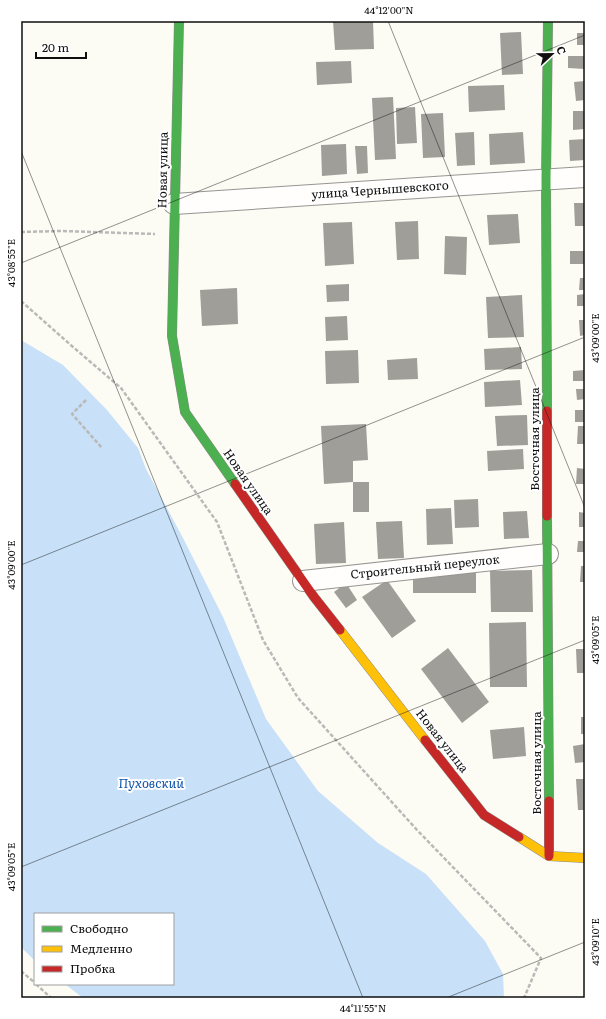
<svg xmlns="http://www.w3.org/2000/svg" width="606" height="1019" viewBox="0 0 606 1019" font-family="Literata,serif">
  <rect width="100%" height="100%" fill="#fcfbf4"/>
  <polygon fill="#c8e1f8" points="21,340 63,365 107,410 138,448 146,469 183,538 223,617 266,719 318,791 378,843 426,874 485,941 503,974 504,998 83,998 65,984 173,984 173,914 35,914 35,961 21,947"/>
  <g fill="#9f9e99">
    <polygon points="333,21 373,21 374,49 335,50"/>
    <polygon points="521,32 523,74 502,75 500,33"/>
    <rect x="577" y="33" width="8" height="12"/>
    <polygon points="568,56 585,56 585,69 568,68"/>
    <polygon points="351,61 352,83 317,85 316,62"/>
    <polygon points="585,81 585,100 576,101 574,82"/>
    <polygon points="504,85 505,110 469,112 468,86"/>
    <polygon points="393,97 396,159 375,160 372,98"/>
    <polygon points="415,107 417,143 397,144 396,108"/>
    <polygon points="573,111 585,111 585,129 573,130"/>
    <polygon points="443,113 445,157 423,158 421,114"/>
    <polygon points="474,132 475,165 457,166 455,133"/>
    <polygon points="523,132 525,163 490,165 489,134"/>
    <polygon points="585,139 585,160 570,161 569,140"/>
    <polygon points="346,144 347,174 322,176 321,145"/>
    <polygon points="355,146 367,146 368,173 357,174"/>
    <polygon points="574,203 585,203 585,226 575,226"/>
    <polygon points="518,214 520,243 489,245 487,215"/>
    <polygon points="418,221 419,259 397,260 395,222"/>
    <polygon points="352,222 354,264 325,266 323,223"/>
    <polygon points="445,236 467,237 466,275 444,274"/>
    <rect x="570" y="251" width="15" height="13"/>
    <polygon points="580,278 585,278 585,290 579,290"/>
    <polygon points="349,284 349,301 327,302 326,285"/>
    <polygon points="237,288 238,324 202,326 200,290"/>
    <polygon points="585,294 585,306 577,306 577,295"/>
    <polygon points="522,295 524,337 488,338 486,297"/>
    <polygon points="347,316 348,340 326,341 325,317"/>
    <polygon points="579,320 585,320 585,335 580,336"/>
    <polygon points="521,347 522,369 485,370 484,349"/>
    <polygon points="358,350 359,383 326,384 325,351"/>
    <polygon points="417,358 418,379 388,380 387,360"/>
    <polygon points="585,370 585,381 573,381 573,371"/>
    <polygon points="520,380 522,405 485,407 484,382"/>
    <polygon points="576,389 585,389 585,399 577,400"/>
    <rect x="575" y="410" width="10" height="12"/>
    <polygon points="527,415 528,445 497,446 495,416"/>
    <polygon points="366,424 368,460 353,461 353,482 369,482 369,512 353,512 353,482 324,484 321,426"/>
    <polygon points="578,426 585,426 585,444 577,444"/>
    <polygon points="523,449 524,469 488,471 487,451"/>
    <polygon points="577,468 585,469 585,484 576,484"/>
    <polygon points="478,499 479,527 455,528 454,500"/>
    <polygon points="451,508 453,544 427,545 426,509"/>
    <polygon points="527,511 529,538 504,539 503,512"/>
    <polygon points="579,512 585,513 585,527 579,527"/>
    <polygon points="402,521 404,558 378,559 376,522"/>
    <polygon points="344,522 346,563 316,564 314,524"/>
    <polygon points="578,541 585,541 585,552 577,552"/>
    <polygon points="581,566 585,566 585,582 580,582"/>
    <polygon points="532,570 533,612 491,612 490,571"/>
    <rect x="413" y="573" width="63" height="20"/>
    <polygon points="387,580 416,621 392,638 362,597"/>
    <polygon points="346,583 357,600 346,608 334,592"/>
    <polygon points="526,622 527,687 490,687 489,623"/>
    <polygon points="448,648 489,702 462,723 421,669"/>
    <polygon points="576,649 585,649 585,673 577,673"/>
    <rect x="581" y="717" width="4" height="17"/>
    <polygon points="524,727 526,756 493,759 490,730"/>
    <polygon points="585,744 585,762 575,763 573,746"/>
    <polygon points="576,779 585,779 585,810 578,810"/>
  </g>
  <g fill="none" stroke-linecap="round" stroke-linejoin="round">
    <defs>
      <g id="street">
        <polyline points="174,204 585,177"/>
        <polyline points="303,581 548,554"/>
      </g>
      <g id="fast">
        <polyline points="179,21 172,336 185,412 235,484"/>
        <polyline points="547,411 546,179 548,21"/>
        <polyline points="547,516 549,801"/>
      </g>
      <g id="slow">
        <polyline points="340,630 425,740"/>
        <polyline points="519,837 549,856 585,858"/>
      </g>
      <g id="jam">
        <polyline points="547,411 547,516"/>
        <polyline points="235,484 314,597 340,630"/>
        <polyline points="425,740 484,815 519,837"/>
        <polyline points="549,801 549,856"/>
      </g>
    </defs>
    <use href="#street" stroke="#969592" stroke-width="22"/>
    <use href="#fast" stroke="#8c8c89" stroke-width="10"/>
    <use href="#slow" stroke="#8c8c89" stroke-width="10"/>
    <use href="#jam" stroke="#8c8c89" stroke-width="10"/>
    <g stroke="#b9b9b8" stroke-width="2.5" stroke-dasharray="4 2" stroke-linecap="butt">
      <polyline points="21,232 62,231 155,234"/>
      <polyline points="21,301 73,347 121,388 217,522 263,640 298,698 417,830 541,958 524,998"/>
      <polyline points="86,400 72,414 102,448"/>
      <polyline points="21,971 35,983"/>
      <polyline points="36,984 51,998"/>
    </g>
    <use href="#street" stroke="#fffefd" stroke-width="20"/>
    <use href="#fast" stroke="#4caf50" stroke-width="9"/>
    <use href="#slow" stroke="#ffc107" stroke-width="9"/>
    <use href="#jam" stroke="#c62828" stroke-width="9"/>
  </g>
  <path fill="none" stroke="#0f0f0f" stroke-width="1" stroke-opacity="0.45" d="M388,21L585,508M21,151L363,998M21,263L585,35M21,565L585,337M21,867L585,640M446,998L585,942"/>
  <g text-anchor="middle" stroke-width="4" stroke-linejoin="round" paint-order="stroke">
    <g font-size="12" fill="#0f0f0f" stroke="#fff">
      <text transform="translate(163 170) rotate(-89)" y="4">Новая улица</text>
      <text transform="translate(380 190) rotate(-4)" y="4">улица Чернышевского</text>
      <text transform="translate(535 439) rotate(-90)" y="4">Восточная улица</text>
      <text transform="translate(248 482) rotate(55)" y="4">Новая улица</text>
      <text transform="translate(425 567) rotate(-6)" y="4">Строительный переулок</text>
      <text transform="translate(442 741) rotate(52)" y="4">Новая улица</text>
      <text transform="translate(537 763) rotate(-90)" y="4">Восточная улица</text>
    </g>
    <g font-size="13" font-style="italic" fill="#0f53a9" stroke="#fff">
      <text x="151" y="788">Пуховский</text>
    </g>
  </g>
  <rect width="606" height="1019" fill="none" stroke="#ffffff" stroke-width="44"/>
  <rect x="34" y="913" width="140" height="72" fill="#ffffff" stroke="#9f9f9f"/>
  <rect x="42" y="926" width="20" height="6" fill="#4caf50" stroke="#9f9f9f"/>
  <text x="70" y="933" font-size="12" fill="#0f0f0f">Свободно</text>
  <rect x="42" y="946" width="20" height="6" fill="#ffc107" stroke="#9f9f9f"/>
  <text x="70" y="953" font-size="12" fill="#0f0f0f">Медленно</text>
  <rect x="42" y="966" width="20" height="6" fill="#c62828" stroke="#9f9f9f"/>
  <text x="70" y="973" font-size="12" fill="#0f0f0f">Пробка</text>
  <g transform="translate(552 54) rotate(68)" stroke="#ffffff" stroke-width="3" paint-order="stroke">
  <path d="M0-3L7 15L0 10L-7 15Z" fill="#0f0f0f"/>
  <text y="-6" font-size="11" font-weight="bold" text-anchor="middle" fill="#0f0f0f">С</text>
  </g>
  <path d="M36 52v6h50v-6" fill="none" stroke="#0f0f0f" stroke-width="2"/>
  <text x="42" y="52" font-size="12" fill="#0f0f0f" stroke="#ffffff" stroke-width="3" paint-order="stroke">20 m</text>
  <rect x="22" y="22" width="562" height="975" fill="none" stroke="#0f0f0f" stroke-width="1.5"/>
  <g font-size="10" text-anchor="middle" fill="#0f0f0f">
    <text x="389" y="14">44°12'00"N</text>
    <text transform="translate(11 263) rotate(-90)" y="4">43°08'55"E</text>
    <text transform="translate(595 338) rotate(-90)" y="4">43°09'00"E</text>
    <text transform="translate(11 565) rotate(-90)" y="4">43°09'00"E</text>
    <text transform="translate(595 640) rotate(-90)" y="4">43°09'05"E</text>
    <text transform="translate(11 867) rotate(-90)" y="4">43°09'05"E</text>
    <text transform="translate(595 942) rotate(-90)" y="4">43°09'10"E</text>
    <text x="363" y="1012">44°11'55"N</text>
  </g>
</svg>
